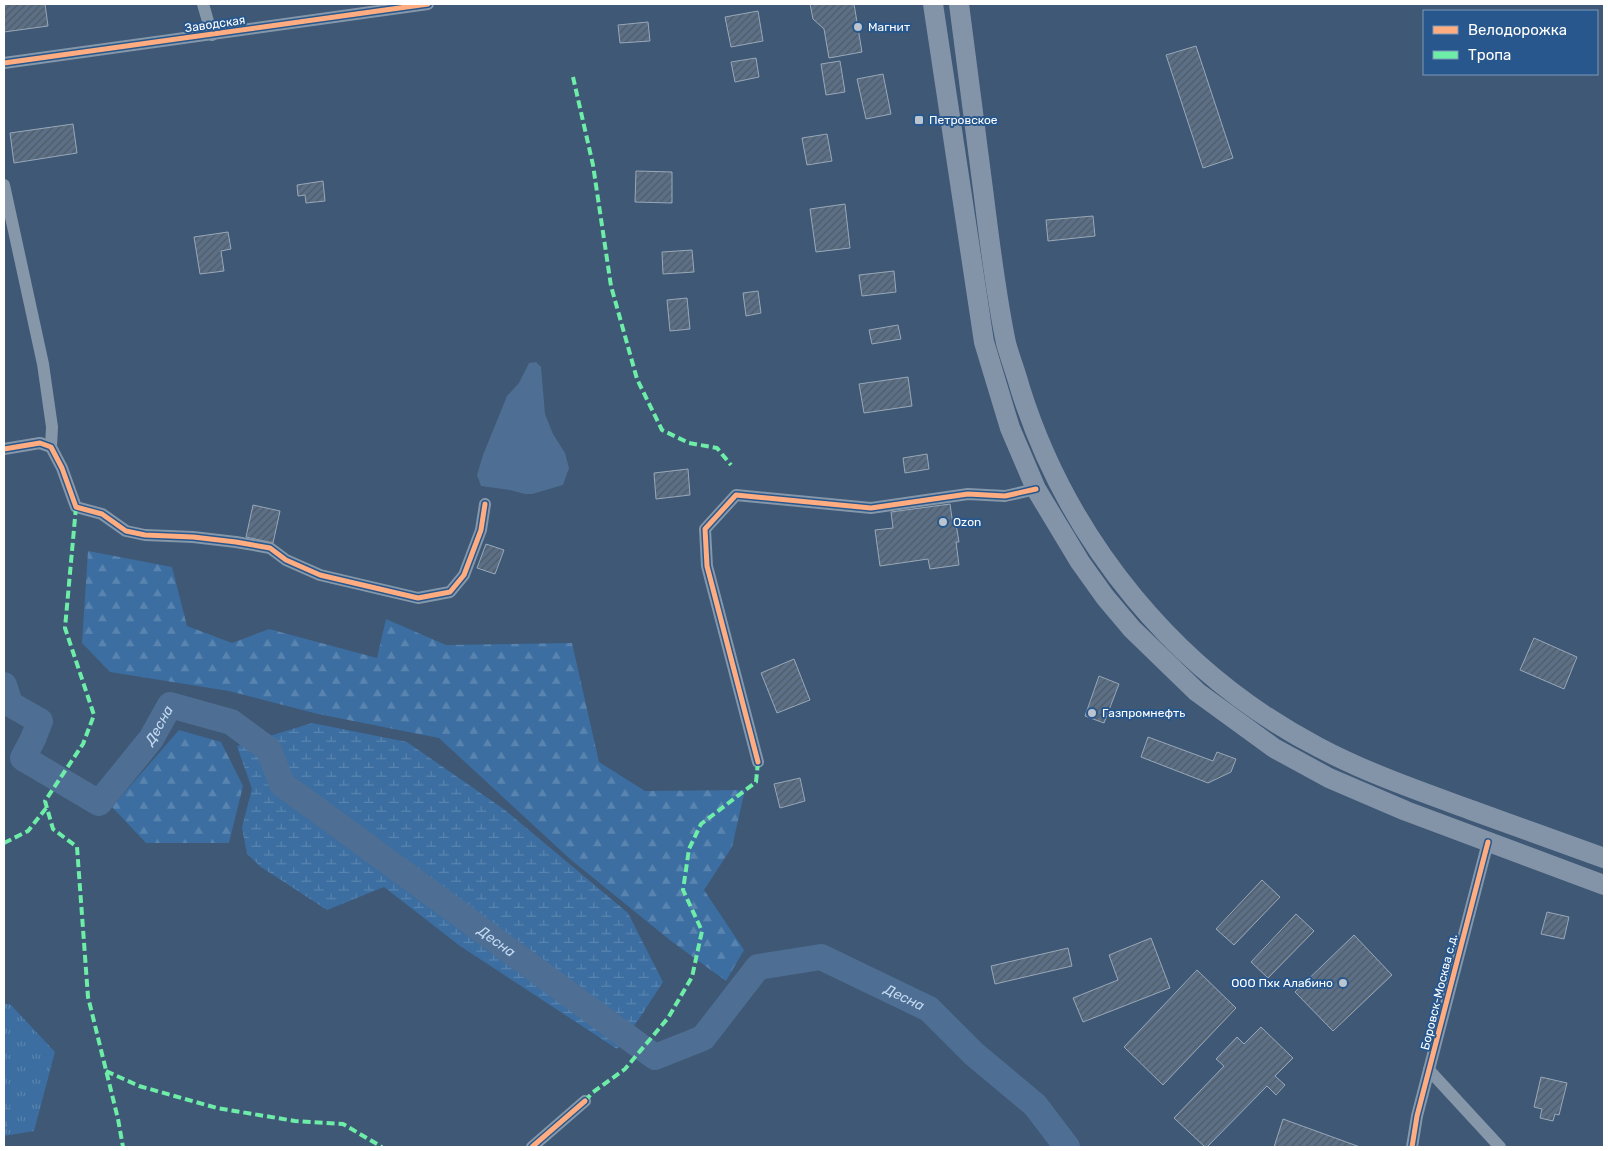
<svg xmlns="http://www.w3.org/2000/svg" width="1608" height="1151" viewBox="0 0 1608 1151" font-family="Rubik,sans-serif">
  <defs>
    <pattern id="grass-tufts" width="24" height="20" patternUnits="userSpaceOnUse" patternTransform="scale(1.25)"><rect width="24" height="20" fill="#3c6ea1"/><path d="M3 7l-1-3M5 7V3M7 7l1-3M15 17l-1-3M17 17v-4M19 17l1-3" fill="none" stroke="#5984af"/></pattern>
    <pattern id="forest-firs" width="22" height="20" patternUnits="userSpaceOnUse" patternTransform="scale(1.25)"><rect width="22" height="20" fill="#3c6ea1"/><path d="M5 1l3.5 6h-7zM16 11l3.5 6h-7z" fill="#5984af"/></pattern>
    <pattern id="wetland-marsh" width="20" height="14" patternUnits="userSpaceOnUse" patternTransform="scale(1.25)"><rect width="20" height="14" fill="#3c6ea1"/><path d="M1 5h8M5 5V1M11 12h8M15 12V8" fill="none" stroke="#5984af"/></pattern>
    <pattern id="building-hatch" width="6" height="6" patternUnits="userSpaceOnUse" patternTransform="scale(1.25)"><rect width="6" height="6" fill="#5b7087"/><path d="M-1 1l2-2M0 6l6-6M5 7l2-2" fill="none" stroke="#525a64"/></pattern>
  </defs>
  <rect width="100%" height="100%" fill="#3e5875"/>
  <polygon fill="url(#grass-tufts)" points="4,1004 10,1004 55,1052 34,1131 4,1136"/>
  <g fill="url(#forest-firs)">
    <polygon points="88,551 172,567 187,626 232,643 269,629 377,658 386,619 446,645 572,643 599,762 645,791 745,790 732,847 704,890 744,950 726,981 671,941 570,859 439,738 318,714 229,691 110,672 82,643"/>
    <polygon points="179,730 221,742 243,786 229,843 146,843 112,807"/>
  </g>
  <g fill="url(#wetland-marsh)">
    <polygon points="312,723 407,742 505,810 628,913 663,982 639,1019 617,1049 460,946 384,887 327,910 261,867 247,854 242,827 252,789 237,746"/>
    <polygon points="4,1095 12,1112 13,1123 4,1128"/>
  </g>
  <polygon fill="#4e6f93" points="536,362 541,367 545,414 553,434 565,453 569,468 563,485 532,494 525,494 510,490 481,486 477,475 483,455 507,396 519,383 529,363"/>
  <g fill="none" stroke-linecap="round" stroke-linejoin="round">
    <path stroke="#4e6f93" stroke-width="26" id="s1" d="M4,685L10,704L40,721L33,739L23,758L99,803L151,739L170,705L231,722L269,750L282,784L655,1057L703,1038L758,967L821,957L929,1009L974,1054L1035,1105L1067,1147"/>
  </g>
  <g fill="url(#building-hatch)" stroke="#99a8b8">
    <polygon points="9,4 45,4 48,26 4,32 4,5"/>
    <polygon points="810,4 854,4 862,52 829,58 824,29 813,19"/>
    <polygon points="758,11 763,41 731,47 725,17"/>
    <polygon points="648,22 650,41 620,43 618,25"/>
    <polygon points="1196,46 1233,158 1203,168 1166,55"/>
    <polygon points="756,58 759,77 735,82 731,62"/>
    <polygon points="840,61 845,92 826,95 821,64"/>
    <polygon points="883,74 891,114 866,119 857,79"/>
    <polygon points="73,124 77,153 14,163 10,133"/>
    <polygon points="827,134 832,161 807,165 802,138"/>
    <polygon points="636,171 672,172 672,203 635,202"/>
    <polygon points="323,181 325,201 306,203 305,195 298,196 297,185"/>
    <polygon points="845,204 850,248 816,252 810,209"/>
    <polygon points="1093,216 1095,236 1048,241 1046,220"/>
    <polygon points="228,232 231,249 221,251 224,271 200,274 194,237"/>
    <polygon points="692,250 694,272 663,274 662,252"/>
    <polygon points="894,271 896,292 862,296 859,275"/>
    <polygon points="758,291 761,313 746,316 743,293"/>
    <polygon points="687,298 690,329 670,331 667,300"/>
    <polygon points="898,325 901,339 872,344 869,330"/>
    <polygon points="908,377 912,406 864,413 859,384"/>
    <polygon points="927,454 929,469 905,473 903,458"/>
    <polygon points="688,469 690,495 656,499 654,473"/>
    <polygon points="950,504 953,525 956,524 959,542 956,542 959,565 930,569 928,559 880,566 875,530 893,528 891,512"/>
    <polygon points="253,505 280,511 273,543 246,537"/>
    <polygon points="486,544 504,550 495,574 477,568"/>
    <polygon points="1534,638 1577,657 1564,689 1520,670"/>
    <polygon points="794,659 810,700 777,713 761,673"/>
    <polygon points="1099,676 1119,684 1104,723 1085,716"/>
    <polygon points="1148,737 1213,761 1217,752 1236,759 1231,772 1208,783 1141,757"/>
    <polygon points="800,778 805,801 780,808 774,784"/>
    <polygon points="1262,880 1280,897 1234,945 1216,929"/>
    <polygon points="1547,912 1569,917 1564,939 1541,934"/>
    <polygon points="1296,914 1314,931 1268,978 1251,962"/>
    <polygon points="1354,935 1392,975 1333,1031 1295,992"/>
    <polygon points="1151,938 1170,988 1083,1022 1073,998 1118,980 1109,955"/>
    <polygon points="1068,948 1072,966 995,984 991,966"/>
    <polygon points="1197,970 1236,1008 1163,1085 1124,1047"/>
    <polygon points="1261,1027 1293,1058 1275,1076 1285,1085 1276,1095 1267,1086 1207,1147 1205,1147 1174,1118 1224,1066 1216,1059 1237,1037 1244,1044"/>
    <polygon points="1541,1077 1567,1083 1559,1115 1555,1114 1553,1121 1540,1118 1542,1109 1534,1107"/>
    <polygon points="1283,1119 1360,1147 1274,1147"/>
  </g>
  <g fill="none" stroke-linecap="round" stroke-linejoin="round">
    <g stroke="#8597a9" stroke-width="12">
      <polyline points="203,4 212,35"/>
      <polyline points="4,63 428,4"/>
      <polyline points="4,185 43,364 52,427 51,447"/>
      <polyline points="4,449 40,443 51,447 62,468 76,507 102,514 126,531 145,535 193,537 236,542 270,548 286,560 320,575 418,598 450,592 464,575 481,530 485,504"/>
      <polyline points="758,762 707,566 705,529 736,495 871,508 968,494 1005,496 1036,489"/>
      <polyline points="1429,1070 1500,1147"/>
      <polyline points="532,1147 585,1101"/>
      <polyline points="1412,1147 1417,1116 1488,842"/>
    </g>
    <g stroke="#8494a8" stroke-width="20">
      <polyline points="933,4 984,342 1010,428 1036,489 1080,562 1105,597 1132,629 1197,692 1274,748 1329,778 1406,811 1604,885"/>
      <path d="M959,4C967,68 976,133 984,197C990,246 996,295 1006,343C1010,358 1016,373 1020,388C1068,541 1176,673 1318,747C1367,773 1419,791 1471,810C1515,826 1560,842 1604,858"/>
    </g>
    <g stroke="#6deda7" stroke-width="4" stroke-dasharray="8 4" stroke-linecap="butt">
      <polyline points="573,77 593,165 611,286 637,379 662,430 689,443 717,448 731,465"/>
      <polyline points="76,507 65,628 94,715 83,744 45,801 53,829 77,847 88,997 118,1119 123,1147"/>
      <polyline points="4,843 28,831 47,807"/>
      <polyline points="106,1071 139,1086 217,1108 295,1121 343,1124 382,1147"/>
      <polyline points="585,1101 592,1093 625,1069 668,1018 692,977 702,931 683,890 689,849 701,824 756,782 758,762"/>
    </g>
    <defs>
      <g id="cycleway">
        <polyline points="4,63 428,4"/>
        <polyline points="4,449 40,443 51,447 62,468 76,507 102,514 126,531 145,535 193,537 236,542 270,548 286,560 320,575 418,598 450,592 464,575 481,530 485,504"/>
        <polyline points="758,762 707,566 705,529 736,495 871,508 968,494 1005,496 1036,489"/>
        <polyline points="532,1147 585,1101"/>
        <polyline points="1412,1147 1417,1116 1488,842"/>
      </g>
    </defs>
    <use href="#cycleway" stroke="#27578c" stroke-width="8"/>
    <use href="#cycleway" stroke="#ffac80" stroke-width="5"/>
  </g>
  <g fill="#bbc5cf" stroke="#27578c" stroke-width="2">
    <circle cx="858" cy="27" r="5"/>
    <rect x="914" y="115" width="10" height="10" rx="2.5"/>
    <circle cx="943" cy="522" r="5"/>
    <circle cx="1092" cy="713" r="5"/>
    <circle cx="1343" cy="983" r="5"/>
  </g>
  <g text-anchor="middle" stroke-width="4" stroke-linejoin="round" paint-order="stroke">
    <g font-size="12" fill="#fff" stroke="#27578c">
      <text transform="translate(215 24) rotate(-8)" y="4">Заводская</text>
      <text transform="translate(1439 992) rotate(-76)" y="4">Боровск-Москва с.д.</text>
    </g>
    <g font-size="12" fill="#fff" stroke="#27578c" text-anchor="start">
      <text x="868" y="31">Магнит</text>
      <text x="929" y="124">Петровское</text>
      <text x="953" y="526">Ozon</text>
      <text x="1102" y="717">Газпромнефть</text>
      <text x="1333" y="987" text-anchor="end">ООО Пхк Алабино</text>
    </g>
    <g font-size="14" font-style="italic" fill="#c2d9f1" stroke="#27578c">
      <text dy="5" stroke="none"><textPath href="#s1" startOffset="282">Десна</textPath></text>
      <text dy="5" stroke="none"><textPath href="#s1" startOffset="718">Десна</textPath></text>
      <text dy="5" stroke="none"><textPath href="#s1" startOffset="1212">Десна</textPath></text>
    </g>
  </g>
  <rect width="1608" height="1151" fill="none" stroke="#ffffff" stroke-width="10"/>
  <rect x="1423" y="10" width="175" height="65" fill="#27578c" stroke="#7d9aba"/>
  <rect x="1433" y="26" width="25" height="8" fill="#ffac80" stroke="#7d9aba"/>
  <text x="1468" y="35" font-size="15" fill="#ffffff">Велодорожка</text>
  <rect x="1433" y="51" width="25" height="8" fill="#6deda7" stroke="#7d9aba"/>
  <text x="1468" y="60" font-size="15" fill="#ffffff">Тропа</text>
</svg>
